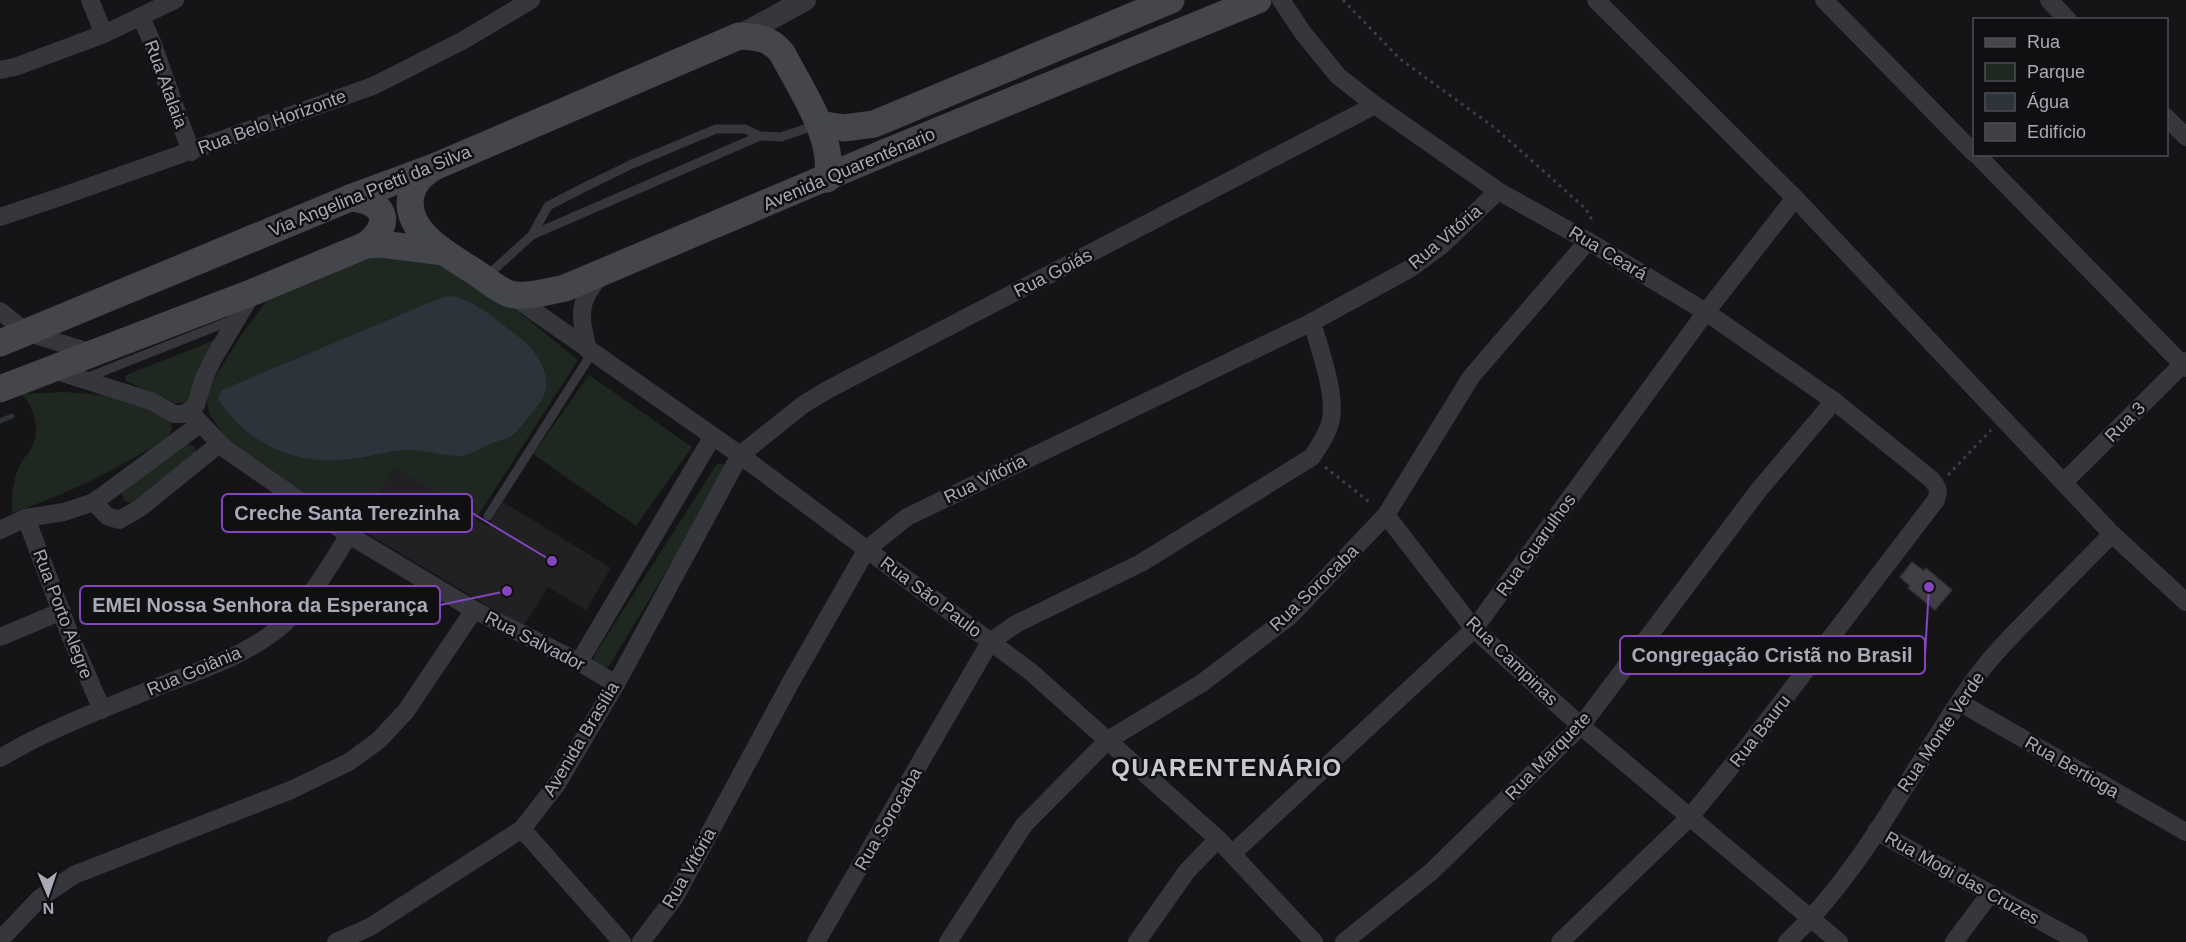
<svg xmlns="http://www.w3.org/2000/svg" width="2186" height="942" viewBox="0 0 2186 942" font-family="Helvetica,sans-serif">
  <rect width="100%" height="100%" fill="#151517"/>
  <polygon fill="#212124" points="394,468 477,517 476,519 488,526 503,502 611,568 586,610 548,587 523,627 358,528"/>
  <g fill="#1f2721">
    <path d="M366,256C386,258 411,255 430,261C478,274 539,329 578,360L477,517L394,468L356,533L225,438L209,413L206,396L210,385L244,331L266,302L276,294Z"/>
    <polygon points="215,340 189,399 182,403 174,403 126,381 125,378 126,375"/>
    <polygon points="589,375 692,447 636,526 533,454"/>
    <path d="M64,392L92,394L127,399L169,419C172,425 173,430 168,436C161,444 149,449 140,454C99,479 58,497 12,513C11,497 13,478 21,463C25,456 31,451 34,443C39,425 34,408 22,394Z"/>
    <polygon points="188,444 195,447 196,455 131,503 124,501 122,492"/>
    <polygon points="717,464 724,464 727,471 609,666 605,668 594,662 594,656"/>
  </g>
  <path fill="#2c333b" d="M451,296C476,300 500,323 520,338C534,348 549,370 546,388C544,400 534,410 527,419C522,425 515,435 508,438C504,440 499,440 495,442C485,446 476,452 466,455C452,459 421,448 403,450C382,452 362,459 341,460C290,464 244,440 218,399L222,390L443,297Z"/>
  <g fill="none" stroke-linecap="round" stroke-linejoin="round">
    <polyline stroke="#2c333b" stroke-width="5" points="0,421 12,416"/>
  </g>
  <polygon fill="#3f4044" stroke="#302f33" stroke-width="1.5" points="1912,562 1924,571 1926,568 1952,590 1935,610 1908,588 1910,586 1900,577"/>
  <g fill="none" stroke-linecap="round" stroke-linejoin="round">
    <g stroke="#3c3e43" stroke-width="3" stroke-dasharray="3 4.5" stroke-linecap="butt">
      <polyline points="1343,0 1400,59 1495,128 1586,209 1591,218 1591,224"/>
      <polyline points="1325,467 1372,504"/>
      <polyline points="1948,475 1991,430"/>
    </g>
    <g stroke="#36373c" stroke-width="9">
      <polyline points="532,235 760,136 781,137 816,125"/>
      <polyline points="487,276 532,235 548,206 583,188 632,164 716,129 745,129 760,136"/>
      <polyline points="86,378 235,319"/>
      <polyline points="488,516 592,353"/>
    </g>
    <g stroke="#36373c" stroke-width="18">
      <polyline points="90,0 104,34"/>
      <path d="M1281,0L1303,33L1338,76L1375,105L1498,191L1588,241L1706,312L1834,401L1931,479C1937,486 1940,490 1936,500L1748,746L1690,817L1560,942"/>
      <polyline points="1596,0 1795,198 2112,534 2186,602"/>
      <polyline points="1824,0 1974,153"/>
      <polyline points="2049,0 2068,20"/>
      <polyline points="141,17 152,42 191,152"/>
      <polyline points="0,70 15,67 104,34 175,0"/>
      <polyline points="2166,117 2186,137"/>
      <polyline points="1976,154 2186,368"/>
      <polyline points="0,217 60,197 373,86 462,41 531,0"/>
      <polyline points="511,295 740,455 1031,672 1218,839 1314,942"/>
      <polyline points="0,311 26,332 92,353"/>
      <path d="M588,350C580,317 576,301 602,275"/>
      <polyline points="50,369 151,401 174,414 185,414 196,405 204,378 213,359 253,292"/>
      <polyline points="190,412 224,448 349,535 474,610 579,662 616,684"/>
      <polyline points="2064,482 2186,361"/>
      <polyline points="94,502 200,424"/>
      <polyline points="1386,515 1474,629 1581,726 1839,942"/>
      <polyline points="26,518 70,635 102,710"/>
      <polyline points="0,530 26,518 64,512 94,502 107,516 119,520 140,508 219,444"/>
      <polyline points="0,637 62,611"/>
      <polyline points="579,662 713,436"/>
      <polyline points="1959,702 2186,832"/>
      <path d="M0,758C51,728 108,707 162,685C206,668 257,652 291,617C314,594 331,563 349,535"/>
      <polyline points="522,829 622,942"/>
      <polyline points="1876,831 2079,942"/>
      <polyline points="1233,853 1474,629 1706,312 1795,198"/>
      <polyline points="0,940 40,898 74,875 291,790 349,762 379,740 406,711 474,610"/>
      <polyline points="336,942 370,927 522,829 557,784 616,684 740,455 804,404 829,389 1375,105"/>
      <polyline points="641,942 675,897 792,680 867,549 907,517 1312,322 1411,268 1442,245 1498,191"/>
      <path d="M816,942L990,642L1016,624L1141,563L1312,457C1319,446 1329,432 1331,419C1336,393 1319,347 1312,322"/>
      <polyline points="948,942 1024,825 1108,740 1202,683 1290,616 1386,515 1471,377 1588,241"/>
      <polyline points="1137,942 1187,871 1218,839"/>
      <polyline points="1344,942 1431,872 1581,726 1758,491 1834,401"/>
      <path d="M1787,942C1869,866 1914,761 1980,672C1995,652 2014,633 2032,615C2059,588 2085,561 2112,534"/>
      <polyline points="1954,942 1990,894"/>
    </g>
    <polyline stroke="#36373c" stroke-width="22" points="739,36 805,0"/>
    <g stroke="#44464c" stroke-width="27">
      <polyline points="819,124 844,128 874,124 1171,0"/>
      <path d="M434,167C423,174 414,181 411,195C403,232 449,255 475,272C486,279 498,290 510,294C523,298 551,291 565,288L884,153L1258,0"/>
      <path d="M350,198C384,200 395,223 366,245"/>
      <path d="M0,343L350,198L434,167L739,36C758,37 770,38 782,53C800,88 836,139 827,179"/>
      <polyline points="0,389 253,292 366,245 381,244 444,252"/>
    </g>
  </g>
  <g text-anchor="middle" stroke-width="5" stroke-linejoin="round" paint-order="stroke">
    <g font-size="18" fill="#a8abb7" stroke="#101012">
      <text transform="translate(166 84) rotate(70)" y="6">Rua Atalaia</text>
      <text transform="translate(272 122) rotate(-20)" y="6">Rua Belo Horizonte</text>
      <text transform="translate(849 169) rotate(-23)" y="6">Avenida Quarenténario</text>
      <text transform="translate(370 191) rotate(-22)" y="6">Via Angelina Pretti da Silva</text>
      <text transform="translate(1445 237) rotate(-40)" y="6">Rua Vitória</text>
      <text transform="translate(1608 253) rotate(31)" y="6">Rua Ceará</text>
      <text transform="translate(1053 273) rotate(-27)" y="6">Rua Goiás</text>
      <text transform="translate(2125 422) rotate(-45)" y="6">Rua 3</text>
      <text transform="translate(985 479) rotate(-26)" y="6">Rua Vitória</text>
      <text transform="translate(1536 545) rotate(-54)" y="6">Rua Guarulhos</text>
      <text transform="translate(1314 588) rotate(-44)" y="6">Rua Sorocaba</text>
      <text transform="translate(931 597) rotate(37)" y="6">Rua São Paulo</text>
      <text transform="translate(63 614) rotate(69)" y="6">Rua Porto Alegre</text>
      <text transform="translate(535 641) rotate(27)" y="6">Rua Salvador</text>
      <text transform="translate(1512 661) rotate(44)" y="6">Rua Campinas</text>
      <text transform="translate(194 671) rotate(-23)" y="6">Rua Goiânia</text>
      <text transform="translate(1760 731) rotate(-52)" y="6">Rua Bauru</text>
      <text transform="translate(1941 732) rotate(-56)" y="6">Rua Monte Verde</text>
      <text transform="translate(581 739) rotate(-59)" y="6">Avenida Brasília</text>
      <text transform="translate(1548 756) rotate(-46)" y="6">Rua Marquete</text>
      <text transform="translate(2072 767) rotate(30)" y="6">Rua Bertioga</text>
      <text transform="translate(888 819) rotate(-60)" y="6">Rua Sorocaba</text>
      <text transform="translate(689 868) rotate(-60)" y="6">Rua Vitória</text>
      <text transform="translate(1962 878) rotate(29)" y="6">Rua Mogi das Cruzes</text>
    </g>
    <g font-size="24" font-weight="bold" letter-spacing="1.5" fill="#c8cad3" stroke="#101012">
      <text x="1227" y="776">QUARENTENÁRIO</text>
    </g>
  </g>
  <path fill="none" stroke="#8445bd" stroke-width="2" d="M552 561L472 513M507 591L440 605M1929 587L1925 655"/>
  <g fill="#8445bd" stroke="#101012" stroke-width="2">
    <circle cx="552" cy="561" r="6"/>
    <circle cx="507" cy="591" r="6"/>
    <circle cx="1929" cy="587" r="6"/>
  </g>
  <g fill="#101012" stroke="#8445bd" stroke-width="2">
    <rect x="222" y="494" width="250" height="38" rx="6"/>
    <rect x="80" y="586" width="360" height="38" rx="6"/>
    <rect x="1620" y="636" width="305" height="38" rx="6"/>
  </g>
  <g font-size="20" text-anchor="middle" font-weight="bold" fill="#a8abb7">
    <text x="347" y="520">Creche Santa Terezinha</text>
    <text x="260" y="612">EMEI Nossa Senhora da Esperança</text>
    <text x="1772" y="662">Congregação Cristã no Brasil</text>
  </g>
  <rect x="1973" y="18" width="195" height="138" fill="#101012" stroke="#4d4e54" stroke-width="1.5"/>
  <rect x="1985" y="38" width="30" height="9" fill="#44464c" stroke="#4d4e54" stroke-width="1.5"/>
  <text x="2027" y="48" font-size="18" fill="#a8abb7">Rua</text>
  <rect x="1985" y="63" width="30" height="18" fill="#1f2721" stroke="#4d4e54" stroke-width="1.5"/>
  <text x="2027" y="78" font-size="18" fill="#a8abb7">Parque</text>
  <rect x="1985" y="93" width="30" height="18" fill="#2c333b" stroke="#4d4e54" stroke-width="1.5"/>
  <text x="2027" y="108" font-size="18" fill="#a8abb7">Água</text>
  <rect x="1985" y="123" width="30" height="18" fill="#3f4044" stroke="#4d4e54" stroke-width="1.5"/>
  <text x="2027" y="138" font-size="18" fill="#a8abb7">Edifício</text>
  <g transform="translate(48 894) rotate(178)" stroke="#101012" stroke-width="4.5" paint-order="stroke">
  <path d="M0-4.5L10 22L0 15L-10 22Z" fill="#a8abb7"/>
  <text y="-9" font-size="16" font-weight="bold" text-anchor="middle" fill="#a8abb7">N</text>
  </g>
</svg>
